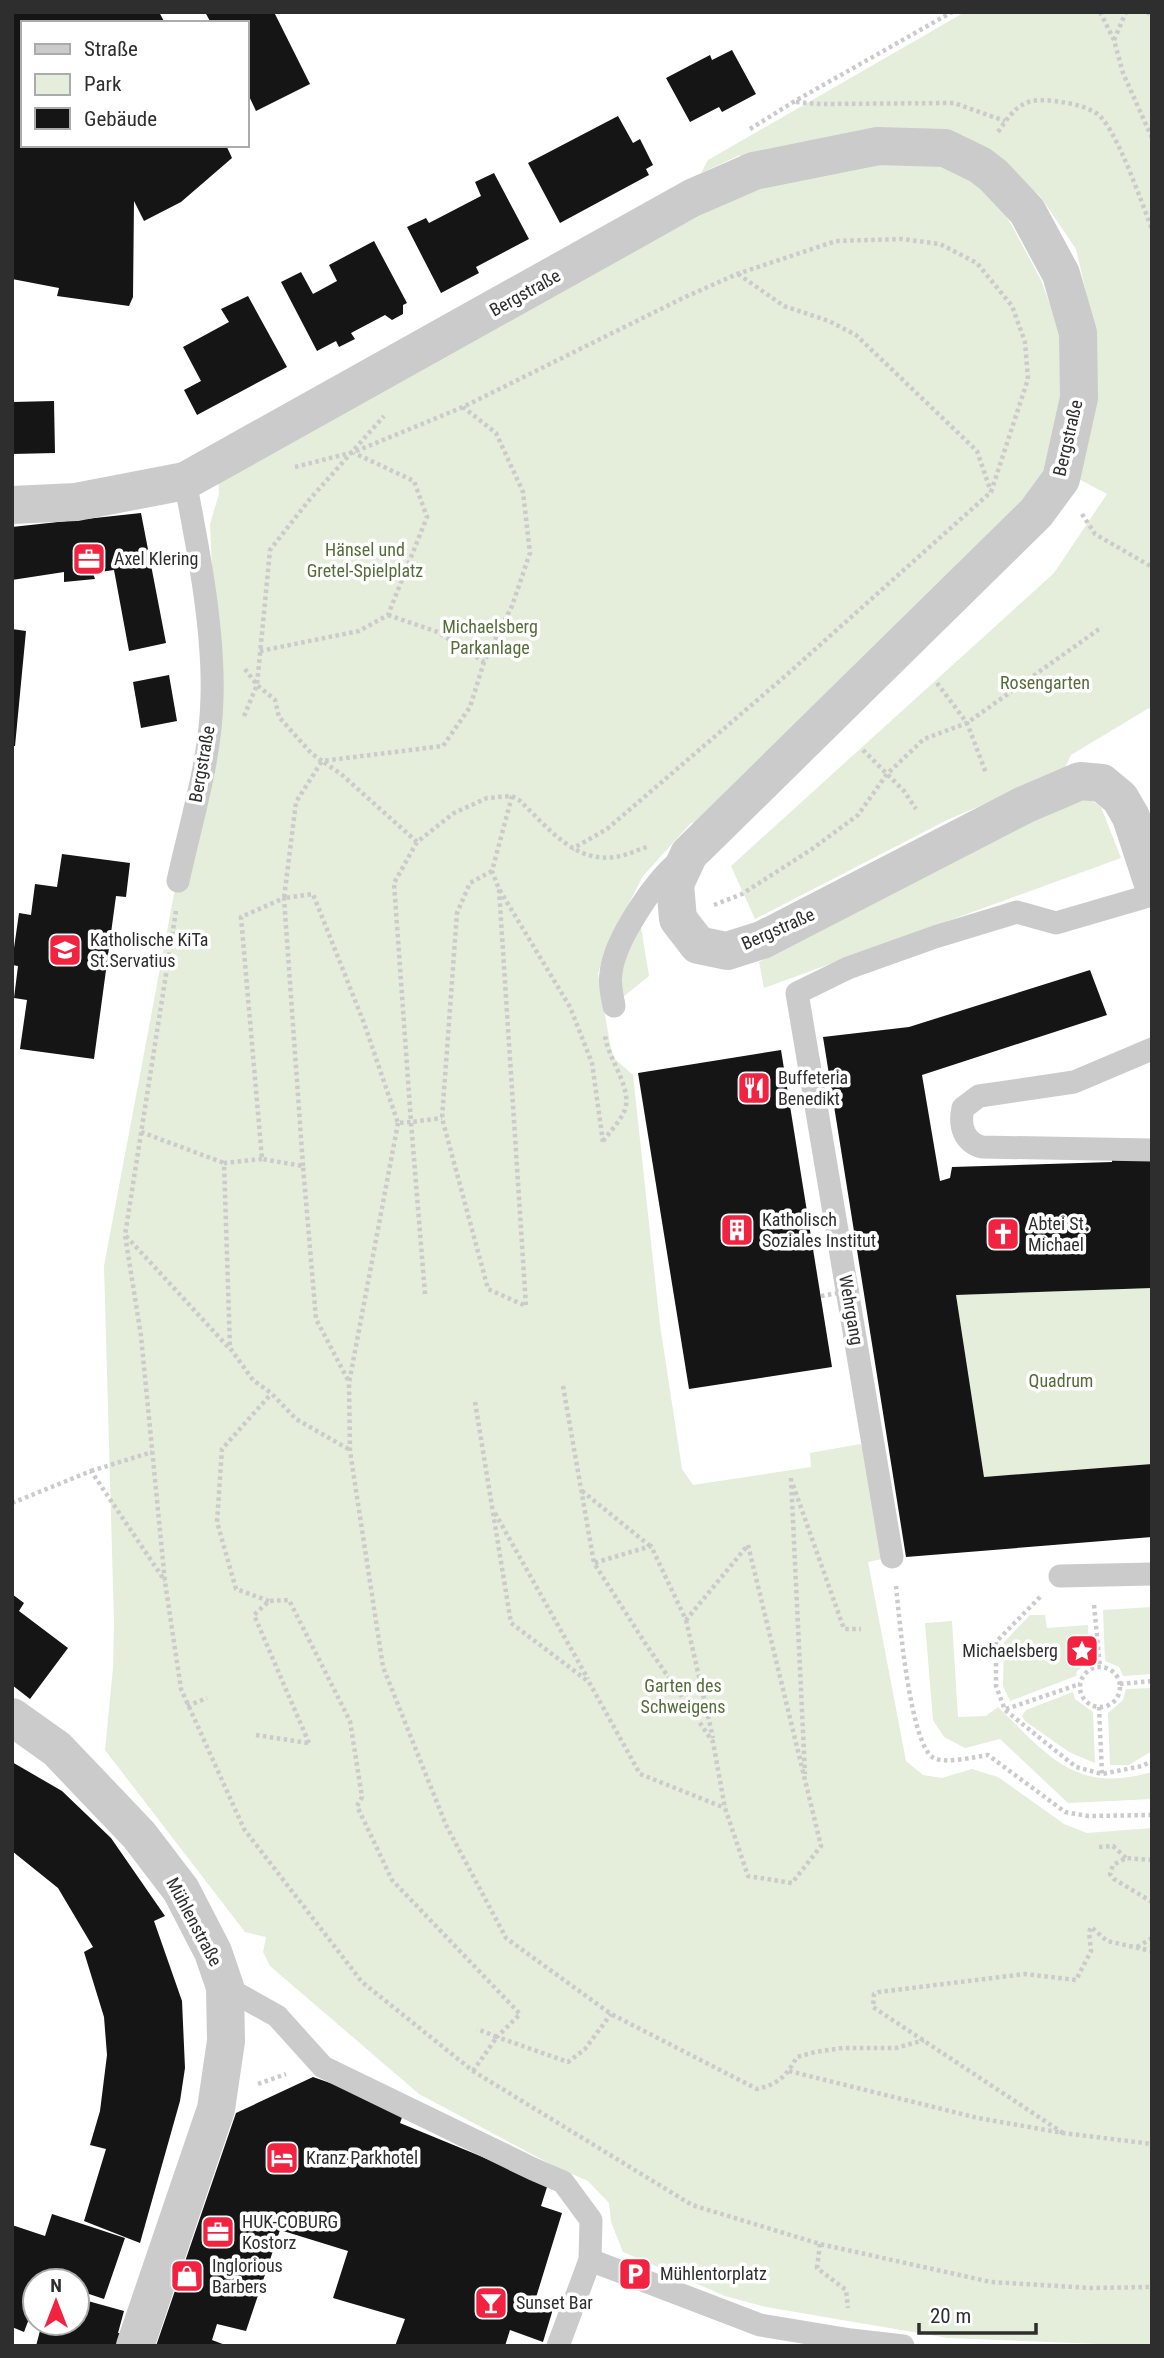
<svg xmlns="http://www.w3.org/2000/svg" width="1164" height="2358" viewBox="0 0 1164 2358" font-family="'Roboto Condensed',sans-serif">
  <rect width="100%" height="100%" fill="#fff"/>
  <g fill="#e5eddb">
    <polygon points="965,12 1152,12 1152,710 1149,708 1071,755 1064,770 947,820 755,919 731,866 1054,573 1107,494 1077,478 1095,331 1076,249 1040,196 1001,162 742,164 740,155 701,173 708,160"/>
    <polygon points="839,163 944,165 961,173 998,203 1011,224 1041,280 1061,334 1061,400 1046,468 1038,490 703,821 691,823 643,876 604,952 598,974 611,1049 615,1059 633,1075 660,1325 682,1469 693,1485 811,1467 810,1453 860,1444 871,1455 887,1558 868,1562 906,1761 923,1775 942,1778 972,1769 998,1777 1064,1824 1087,1833 1152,1828 1152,2346 948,2338 766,2307 725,2296 623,2252 611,2222 609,2203 588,2181 556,2167 419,2094 270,1966 263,1952 266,1937 245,1932 105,1750 113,1668 114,1622 104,1266 180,862 218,698 210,524 219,494 218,475 725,202 759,186"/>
    <polygon points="1079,798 1094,802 1101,807 1121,858 764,988 759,962 1070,800"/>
    <polygon points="641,927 649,976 623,997 619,976 623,962"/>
    <polygon points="1152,1288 1152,1464 984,1477 956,1295"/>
    <polygon points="1152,1607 1152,1674 1123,1676 1119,1667 1105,1661 1103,1610"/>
    <polygon points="1030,1615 1045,1615 1047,1628 1088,1625 1090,1661 1077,1671 1076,1676 1010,1701 1003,1686 1004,1642"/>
    <path d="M952,1621L958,1717L986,1716L998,1707C1049,1756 1075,1794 1152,1772V1799L1068,1803L1000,1739L965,1748L944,1737L933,1720L925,1623Z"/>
    <polygon points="1152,1688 1152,1751 1129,1765 1110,1765 1108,1713 1123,1700 1126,1689"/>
    <polygon points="1073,1692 1075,1699 1093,1712 1095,1763 1069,1752 1025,1721 1022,1716 1026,1710"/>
  </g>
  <g fill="#151515">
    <polygon points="12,12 159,12 165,23 23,23 23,145 226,145 232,158 181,202 144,221 134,201 133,297 129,306 57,296 59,288 12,279"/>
    <polygon points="205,12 274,12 310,84 256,111 247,92 247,23 211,23"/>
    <polygon points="732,50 756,94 722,112 719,107 690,122 666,78 710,55 712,60"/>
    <polygon points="618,116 633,143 640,139 653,165 646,169 649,175 560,223 528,163"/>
    <polygon points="494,173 529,239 476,267 479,273 441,293 407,227 426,218 429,223 481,196 475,182"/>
    <polygon points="374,241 407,303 403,305 403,314 392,320 385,315 351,333 355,339 339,347 336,341 317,351 281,282 301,272 313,294 337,281 329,265"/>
    <polygon points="248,296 287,367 197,415 184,390 201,381 183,347 229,322 221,309"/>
    <polygon points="54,401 55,453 12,454 12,402"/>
    <polygon points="141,513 166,643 129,651 114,570 93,573 95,579 64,582 64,572 12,580 12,527"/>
    <polygon points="12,629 26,631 15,746 12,746"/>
    <polygon points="169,675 177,721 141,728 133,682"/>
    <polygon points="62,854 130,863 126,897 116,896 94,1059 20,1049 27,1000 14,998 18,966 12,965 12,962 19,913 31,915 35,884 57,887"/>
    <polygon points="1090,970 1107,1015 922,1075 940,1181 950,1178 952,1167 1112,1162 1112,1157 1152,1156 1152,1288 956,1295 984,1477 1152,1464 1152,1537 906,1557 823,1037 909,1027"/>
    <polygon points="781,1050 832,1367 689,1389 638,1073"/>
    <polygon points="12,1594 24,1603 19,1611 68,1648 30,1699 12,1685"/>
    <polygon points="12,1762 62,1791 111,1838 165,1916 154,1921 182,2001 185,2068 180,2101 140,2243 84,2221 106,2149 90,2145 100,2111 107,2055 104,2017 84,1952 93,1947 58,1888 12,1851"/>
    <polygon points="313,2077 405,2109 400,2123 548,2184 541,2206 562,2213 534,2304 553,2309 543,2342 510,2330 505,2346 395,2346 405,2319 333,2298 348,2251 280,2230 246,2331 217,2324 212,2340 228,2346 156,2346 236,2113"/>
    <polygon points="52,2214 125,2238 104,2299 77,2290 77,2281 51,2281 44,2279 43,2281 35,2281 35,2303 24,2332 12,2327 12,2225 45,2236"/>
    <polygon points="77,2298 124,2311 118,2333 122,2333 118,2346 36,2346 42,2323 77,2323"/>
  </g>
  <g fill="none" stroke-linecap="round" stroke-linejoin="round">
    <g stroke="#cbcbcb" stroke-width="4.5" stroke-dasharray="3.5 3.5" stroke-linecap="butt">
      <polyline points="1100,12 1114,40 1123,73 1152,138"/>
      <polyline points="1147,12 1152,15"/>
      <polyline points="1114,40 1126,12"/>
      <polyline points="796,102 819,104 954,103 1005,121"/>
      <polyline points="750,129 795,101 952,12"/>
      <path d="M998,132C1015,107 1023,97 1054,101C1068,103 1083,105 1096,113C1115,124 1142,204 1152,229"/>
      <polyline points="738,274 784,306 829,321 856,335 977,451 991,492"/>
      <polyline points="295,467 354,452 463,407 683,298 737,274 836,241 902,239 940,244 977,263 1012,306 1025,342 1028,379 991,492 783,678 607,829 572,849"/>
      <polyline points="1082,514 1095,534 1152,567"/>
      <polyline points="388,615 438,632 484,662"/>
      <polyline points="260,651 359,631 388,615 427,517 414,481 354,453"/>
      <polyline points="245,669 257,685 275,700 279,717 311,753 322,761 443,746 470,707 484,662 512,606 530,553 523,492 496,433 463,407"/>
      <polyline points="937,683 967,723 986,773"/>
      <polyline points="244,716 257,685 270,550 310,499 384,416"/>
      <polyline points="863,750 904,791 916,809"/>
      <polyline points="512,796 492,871 499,889 570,1007 592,1063 603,1142"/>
      <path d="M417,842L341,774L322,761L296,802L284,898L313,894L364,1023L398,1123L411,1122L394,883L417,842L454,813L487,798L512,796L519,800C547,826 573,863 615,857C626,856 636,850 647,847"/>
      <polyline points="492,871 470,883 457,913 442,1118 488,1289 526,1306 499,889"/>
      <polyline points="714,905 742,894 812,849 858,815 887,774 924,739 967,723 1102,627"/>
      <polyline points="176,911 125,1235 141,1336 165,1582 181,1689 244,1829 362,1982 473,2071 692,2205 820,2244 991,2282 1091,2288 1152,2287"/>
      <path d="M398,1123L349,1383L350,1451L383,1667L446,1825L506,1938L611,2014L757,2089C779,2084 786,2076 797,2057L815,2052L843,2048H896L924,2040"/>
      <polyline points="141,1132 224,1163"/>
      <path d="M603,1141C610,1132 618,1123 623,1114C636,1091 607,1059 605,1035"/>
      <polyline points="262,1159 224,1163 230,1348 253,1380 271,1393 296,1419 350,1450"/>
      <polyline points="303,1166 284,898 241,917 262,1159 303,1166 316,1319 349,1382"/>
      <polyline points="126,1236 229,1348"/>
      <polyline points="425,1294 411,1122 442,1118"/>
      <polyline points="563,1386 594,1563"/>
      <polyline points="475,1402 511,1623 589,1682 640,1774 725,1808"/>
      <polyline points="91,1471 152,1452"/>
      <polyline points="791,1478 805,1774"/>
      <polyline points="793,1485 844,1629 861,1629"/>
      <polyline points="582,1491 650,1546"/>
      <polyline points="12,1503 91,1471 165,1581"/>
      <polyline points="495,1513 588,1679"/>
      <polygon points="748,1545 821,1846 792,1883 748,1876 725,1808 713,1742 645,1643 594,1563 651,1546 686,1620"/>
      <path d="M896,1586C899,1615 910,1747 934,1758C946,1764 974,1757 988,1755L1065,1812L1088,1816L1152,1815"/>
      <polyline points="1040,1597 996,1642 996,1686 1005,1710 1076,1767 1102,1774 1142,1766 1152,1761"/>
      <polyline points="269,1601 236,1589 217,1522 222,1449 271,1394"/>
      <polyline points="1094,1605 1100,1667"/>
      <polyline points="686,1620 713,1738"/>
      <circle cx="1100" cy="1687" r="20"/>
      <polyline points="1120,1684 1152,1681"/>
      <polyline points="187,1706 207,1698"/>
      <polyline points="1099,1707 1102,1774"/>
      <polyline points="1006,1709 1080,1684"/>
      <polyline points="256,1735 308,1743"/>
      <polyline points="309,1743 254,1615 269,1601 289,1600 350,1721 362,1797 357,1806 392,1880 520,2014 497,2037 568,2062 585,2049 611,2014"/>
      <polyline points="1099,1847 1113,1846 1126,1858"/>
      <polyline points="1152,1860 1126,1858 1113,1865 1110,1874 1114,1879 1152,1902"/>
      <polyline points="1137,1947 1152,1938"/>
      <polyline points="473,2071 497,2037 477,2029"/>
      <polyline points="789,2071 978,2118 1063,2133 1152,2144"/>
      <polyline points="258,2084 286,2074"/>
      <polyline points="1063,2133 873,2007 874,1994 879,1992 1025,1974 1076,1980 1091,1951 1089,1932 1091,1927 1107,1941 1152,1951"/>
      <polyline points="820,2244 817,2268 846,2290 848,2308"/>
    </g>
    <g stroke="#cbcbcb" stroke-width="23">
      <path d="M178,881C191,821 211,759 212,697C214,629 198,548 185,481"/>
      <path d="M614,1006C612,995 609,984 611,973C614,941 654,882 678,862"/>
      <path d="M1152,1049L1074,1082L979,1096L963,1108C959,1126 964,1142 982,1147L1152,1150"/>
      <polyline points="892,1557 797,993 848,968 935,937 1017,912 1056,923 1152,895"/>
      <polyline points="1060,1576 1152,1574"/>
      <polyline points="225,1987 277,2016 323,2067 533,2169 563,2182 591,2220 590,2260 558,2346"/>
      <polyline points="590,2260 760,2325 851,2340 903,2346"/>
    </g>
    <g stroke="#cbcbcb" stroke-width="38">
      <polyline points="12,505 76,502 185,481 692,198 754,171 878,146 945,148 980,165 993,175 1027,211 1061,274 1078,333 1079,398 1061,479 1036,513 689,854 675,884 678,919 698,945 727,951 762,940 1024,805 1080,781 1102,783 1120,798 1131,817 1152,881"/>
      <polyline points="12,1717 57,1749 139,1835 181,1890 213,1952 225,1987 226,2041 216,2109 135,2346"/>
    </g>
    <polyline stroke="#cbcbcb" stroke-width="4.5" stroke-dasharray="3.5 3.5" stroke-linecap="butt" points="821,1296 862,1289"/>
  </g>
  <defs>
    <symbol id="office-square" viewBox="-11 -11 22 22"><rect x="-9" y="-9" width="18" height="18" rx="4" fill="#f22340" stroke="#fff"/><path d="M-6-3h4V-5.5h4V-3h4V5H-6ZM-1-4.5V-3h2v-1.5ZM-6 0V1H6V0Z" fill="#fff"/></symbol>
    <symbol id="school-square" viewBox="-11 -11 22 22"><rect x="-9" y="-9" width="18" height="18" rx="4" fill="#f22340" stroke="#fff"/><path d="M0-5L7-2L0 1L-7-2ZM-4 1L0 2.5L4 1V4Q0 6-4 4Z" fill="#fff"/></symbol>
    <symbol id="restaurant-square" viewBox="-11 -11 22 22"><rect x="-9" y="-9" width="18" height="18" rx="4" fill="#f22340" stroke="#fff"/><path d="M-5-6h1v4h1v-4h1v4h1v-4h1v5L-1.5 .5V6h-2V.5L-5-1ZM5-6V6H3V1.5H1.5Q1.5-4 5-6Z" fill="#fff"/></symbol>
    <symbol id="building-square" viewBox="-11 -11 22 22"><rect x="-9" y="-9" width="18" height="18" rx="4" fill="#f22340" stroke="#fff"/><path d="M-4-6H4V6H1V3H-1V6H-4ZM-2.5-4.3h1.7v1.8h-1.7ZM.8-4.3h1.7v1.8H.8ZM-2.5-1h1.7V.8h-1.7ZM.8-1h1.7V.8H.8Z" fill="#fff"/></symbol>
    <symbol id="church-square" viewBox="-11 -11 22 22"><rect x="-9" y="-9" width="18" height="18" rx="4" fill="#f22340" stroke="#fff"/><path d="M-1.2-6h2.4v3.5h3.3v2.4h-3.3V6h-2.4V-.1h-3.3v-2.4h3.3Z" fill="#fff"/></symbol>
    <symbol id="sight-square" viewBox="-11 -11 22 22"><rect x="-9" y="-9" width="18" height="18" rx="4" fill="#f22340" stroke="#fff"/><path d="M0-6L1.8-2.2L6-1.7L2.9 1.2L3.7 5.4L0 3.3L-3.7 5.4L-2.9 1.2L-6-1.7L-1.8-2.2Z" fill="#fff"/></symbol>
    <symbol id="hotel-square" viewBox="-11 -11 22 22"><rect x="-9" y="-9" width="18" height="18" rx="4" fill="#f22340" stroke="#fff"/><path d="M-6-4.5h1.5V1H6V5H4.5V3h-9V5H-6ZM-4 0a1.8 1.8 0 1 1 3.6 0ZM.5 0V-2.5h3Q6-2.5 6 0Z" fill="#fff"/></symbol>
    <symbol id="parking-square" viewBox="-11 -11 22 22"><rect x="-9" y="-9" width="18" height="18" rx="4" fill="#f22340" stroke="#fff"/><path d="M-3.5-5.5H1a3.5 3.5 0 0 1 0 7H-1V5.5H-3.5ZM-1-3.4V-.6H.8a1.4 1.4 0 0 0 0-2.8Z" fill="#fff"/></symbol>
    <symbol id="shop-square" viewBox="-11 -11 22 22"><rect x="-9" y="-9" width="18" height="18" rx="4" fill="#f22340" stroke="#fff"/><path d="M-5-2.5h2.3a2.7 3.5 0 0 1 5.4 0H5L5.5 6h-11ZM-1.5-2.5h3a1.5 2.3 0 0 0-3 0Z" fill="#fff"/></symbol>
    <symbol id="bar-square" viewBox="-11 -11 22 22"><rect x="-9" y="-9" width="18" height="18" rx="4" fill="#f22340" stroke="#fff"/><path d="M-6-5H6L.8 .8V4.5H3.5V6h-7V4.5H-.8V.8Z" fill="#fff"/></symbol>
  </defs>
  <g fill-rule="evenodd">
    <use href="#office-square" x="70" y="540" width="38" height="38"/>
    <use href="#school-square" x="46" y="931" width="38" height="38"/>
    <use href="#restaurant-square" x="735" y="1069" width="38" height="38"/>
    <use href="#building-square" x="718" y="1211" width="38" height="38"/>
    <use href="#church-square" x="984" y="1215" width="38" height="38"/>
    <use href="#sight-square" x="1063" y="1632" width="38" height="38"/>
    <use href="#hotel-square" x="263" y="2139" width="38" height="38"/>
    <use href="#office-square" x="199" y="2213" width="38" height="38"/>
    <use href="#parking-square" x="616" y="2255" width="38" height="38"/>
    <use href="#shop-square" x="168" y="2257" width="38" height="38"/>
    <use href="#bar-square" x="472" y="2284" width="38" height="38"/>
  </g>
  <g text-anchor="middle" stroke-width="7" stroke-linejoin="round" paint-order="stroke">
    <g font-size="18" fill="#2e2e2e" stroke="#fff">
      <text transform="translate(525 293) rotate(-29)" y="6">Bergstraße</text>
      <text transform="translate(1068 438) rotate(-77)" y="6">Bergstraße</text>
      <text transform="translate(202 764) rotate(-80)" y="6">Bergstraße</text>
      <text transform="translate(778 929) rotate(-24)" y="6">Bergstraße</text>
      <text transform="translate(851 1310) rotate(80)" y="6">Wehrgang</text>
      <text transform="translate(194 1922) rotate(62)" y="6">Mühlenstraße</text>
    </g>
    <g font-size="18" fill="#546d38" stroke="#fff">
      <text x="365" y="556">Hänsel und<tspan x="365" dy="21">Gretel-Spielplatz</tspan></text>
      <text x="490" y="633">Michaelsberg<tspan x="490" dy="21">Parkanlage</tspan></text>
      <text x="1045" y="689">Rosengarten</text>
      <text x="1061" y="1387">Quadrum</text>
      <text x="683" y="1692">Garten des<tspan x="683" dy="21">Schweigens</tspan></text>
    </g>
    <g font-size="18" fill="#2e2e2e" stroke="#fff" text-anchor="start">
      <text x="114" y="565">Axel Klering</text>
      <text x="90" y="946">Katholische KiTa<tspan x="90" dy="21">St.Servatius</tspan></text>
      <text x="778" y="1084">Buffeteria<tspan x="778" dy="21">Benedikt</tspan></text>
      <text x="762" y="1226">Katholisch<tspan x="762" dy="21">Soziales Institut</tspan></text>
      <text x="1028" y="1230">Abtei St.<tspan x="1028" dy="21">Michael</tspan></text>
      <text x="1058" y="1657" text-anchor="end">Michaelsberg</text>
      <text x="306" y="2164">Kranz Parkhotel</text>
      <text x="242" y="2228">HUK-COBURG<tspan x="242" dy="21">Kostorz</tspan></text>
      <text x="212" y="2272">Inglorious<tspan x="212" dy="21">Barbers</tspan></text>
      <text x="660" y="2280">Mühlentorplatz</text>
      <text x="516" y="2309">Sunset Bar</text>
    </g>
  </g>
  <rect width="1164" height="2358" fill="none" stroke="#2e2e2e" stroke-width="28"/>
  <rect x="21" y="21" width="228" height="126" fill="#ffffff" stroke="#ababab" stroke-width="2"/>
  <rect x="35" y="44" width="35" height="10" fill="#cbcbcb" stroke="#ababab" stroke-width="2"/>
  <text x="84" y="56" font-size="21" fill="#2e2e2e">Straße</text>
  <rect x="35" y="74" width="35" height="21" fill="#e5eddb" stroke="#ababab" stroke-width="2"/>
  <text x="84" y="91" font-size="21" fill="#2e2e2e">Park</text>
  <rect x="35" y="108" width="35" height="21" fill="#151515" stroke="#ababab" stroke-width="2"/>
  <text x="84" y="126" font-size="21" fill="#2e2e2e">Gebäude</text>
  <g transform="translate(56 2302)"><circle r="33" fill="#ffffff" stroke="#ababab" stroke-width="2"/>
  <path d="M0-5L12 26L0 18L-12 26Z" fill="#f22340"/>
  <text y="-10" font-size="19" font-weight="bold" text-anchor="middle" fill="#2e2e2e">N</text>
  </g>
  <path d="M919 2323v10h117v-10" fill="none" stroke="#2e2e2e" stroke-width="3.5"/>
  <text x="930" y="2323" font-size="21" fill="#2e2e2e" stroke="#ffffff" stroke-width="5" paint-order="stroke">20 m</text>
</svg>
